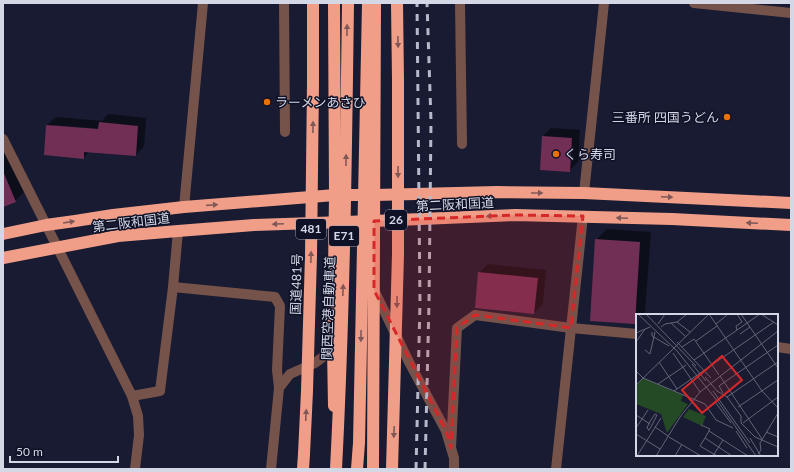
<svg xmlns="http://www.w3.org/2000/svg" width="794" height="472" viewBox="0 0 794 472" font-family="Lato,'Noto Sans JP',sans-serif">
  <rect width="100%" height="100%" fill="#181b31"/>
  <g fill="#0007" fill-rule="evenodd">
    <path d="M108,114L146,118L144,146L136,155L90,151L83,158L47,125L56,117L102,121ZM54,125L103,129V131L54,127Z"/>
    <polygon points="551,128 580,130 578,162 569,171 543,136"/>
    <polygon points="3,141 26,190 15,201 3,206"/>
    <polygon points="607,229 651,232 645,312 642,315 637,315 637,320 634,323 596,240"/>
    <polygon points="488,264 546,270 543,304 534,313 479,273"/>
  </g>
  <g fill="#712f56">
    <polygon points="99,122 138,126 136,156 84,152 84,159 44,155 46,125 98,129"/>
    <polygon points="542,136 572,138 570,172 540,170"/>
    <polygon points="3,171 16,202 3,207"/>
    <polygon points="595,239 640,242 635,324 590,321"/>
    <polygon points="478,272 538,278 534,314 475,308"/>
  </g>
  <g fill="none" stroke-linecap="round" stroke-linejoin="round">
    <g stroke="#75534b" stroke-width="10">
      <polyline points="284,3 285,132"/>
      <polyline points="460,3 462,144"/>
      <polyline points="694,3 791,13"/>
      <polyline points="3,139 132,396 138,416 139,435 135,469"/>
      <polyline points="584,193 604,3"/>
      <polyline points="184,207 203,3"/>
      <polyline points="173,287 275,297 280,306 277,370 279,388"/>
      <polyline points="374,290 410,364 446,431 454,458 454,469"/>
      <polyline points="777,347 791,349"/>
      <polyline points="132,396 160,391 173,287 178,231"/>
      <polyline points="451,448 457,328 475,315 571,328 637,334"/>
      <polyline points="271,469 279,388 290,374 315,363 333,349"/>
      <polyline points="556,469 583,216"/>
    </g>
    <g stroke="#f19e89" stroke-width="12">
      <polyline points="3,234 46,225 75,221 113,215 184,207 335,195 375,195 497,192 584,193 791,203"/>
      <polyline points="3,258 118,236 178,231 254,225 374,221 515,215 672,219 791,225"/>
      <polyline points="334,406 333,349 335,195 334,3"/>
      <polyline points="303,469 304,454"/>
      <polyline points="373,469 375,3"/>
    </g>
    <g stroke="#b6b9ca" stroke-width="3" stroke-dasharray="7 7" stroke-linecap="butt">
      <polyline points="416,469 420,303 417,3"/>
      <polyline points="425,469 429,303 431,121 427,3"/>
    </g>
    <g stroke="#f19e89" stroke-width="12">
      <polyline points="304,454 307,391 311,256 313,83 313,3"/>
      <path d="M336,469C344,314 346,158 348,3"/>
      <polyline points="357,469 359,443 368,3"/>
      <polyline points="392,469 398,254 398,81 397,3"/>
    </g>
  </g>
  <defs><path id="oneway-solid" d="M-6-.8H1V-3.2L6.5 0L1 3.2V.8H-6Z"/></defs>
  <g fill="#805858">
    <use href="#oneway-solid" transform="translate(347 30) rotate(-89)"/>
    <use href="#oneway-solid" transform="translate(398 42) rotate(89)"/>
    <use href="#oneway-solid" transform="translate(313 127) rotate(-89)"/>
    <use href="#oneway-solid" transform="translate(346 160) rotate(-89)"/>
    <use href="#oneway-solid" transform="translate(398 172) rotate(90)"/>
    <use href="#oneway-solid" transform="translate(537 193)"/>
    <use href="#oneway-solid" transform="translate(667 197) rotate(3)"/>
    <use href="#oneway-solid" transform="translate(212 205) rotate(-4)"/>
    <use href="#oneway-solid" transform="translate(492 216) rotate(177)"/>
    <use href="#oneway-solid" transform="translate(622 218) rotate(-178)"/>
    <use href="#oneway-solid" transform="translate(69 222) rotate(-9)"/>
    <use href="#oneway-solid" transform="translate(752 223) rotate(-177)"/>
    <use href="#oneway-solid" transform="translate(278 224) rotate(178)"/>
    <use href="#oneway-solid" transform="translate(311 257) rotate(-88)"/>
    <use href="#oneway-solid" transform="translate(343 290) rotate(-88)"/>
    <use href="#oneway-solid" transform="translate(397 302) rotate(91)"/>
    <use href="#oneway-solid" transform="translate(361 336) rotate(91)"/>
    <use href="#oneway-solid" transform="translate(306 415) rotate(-87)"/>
    <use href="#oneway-solid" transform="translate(394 432) rotate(92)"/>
  </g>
  <path fill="#d62828" fill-opacity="0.2" stroke="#d62828" stroke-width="3" stroke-dasharray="8 5" stroke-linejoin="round" d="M515,215L583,216L571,328L475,315L457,328L451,448L446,431L374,290V221Z"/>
  <g fill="#e8710a" stroke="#0f1226" stroke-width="1.5">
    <circle cx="267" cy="102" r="4"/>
    <circle cx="727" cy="117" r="4"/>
    <circle cx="556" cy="154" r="4"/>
  </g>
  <g text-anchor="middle" stroke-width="3" stroke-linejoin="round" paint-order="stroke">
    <g fill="#0f1226" stroke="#999cac" stroke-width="1">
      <rect x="385" y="210" width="22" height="20" rx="3"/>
      <rect x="296" y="219" width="30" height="20" rx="3"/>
      <rect x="329" y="226" width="30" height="20" rx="3"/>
    </g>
    <g font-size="12" font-weight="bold" fill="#d4d7e6">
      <text x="396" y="224">26</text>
      <text x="311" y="233">481</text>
      <text x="344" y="240">E71</text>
    </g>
    <g font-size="13" fill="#d4d7e6" stroke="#0f1226" text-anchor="start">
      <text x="275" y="107">ラーメンあさひ</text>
      <text x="719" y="122" text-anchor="end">三番所 四国うどん</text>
      <text x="564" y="159">くら寿司</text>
    </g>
    <g font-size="13" fill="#d4d7e6" stroke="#0f1226">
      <text transform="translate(455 204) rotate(-3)" y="5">第二阪和国道</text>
      <text transform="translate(131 222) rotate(-7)" y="5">第二阪和国道</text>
      <text transform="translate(296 284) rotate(-88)" y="5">国道481号</text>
      <text transform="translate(328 308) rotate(-88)" y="5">関西空港自動車道</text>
    </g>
  </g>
  <g transform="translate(636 314)">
    <rect width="142" height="142" fill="#181b31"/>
    <path d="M7,64L47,81L45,87L52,90L31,119L25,100L0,90V71ZM53,95L70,102L66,112L47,103Z" fill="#244925"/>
    <path fill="none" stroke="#636679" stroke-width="1" d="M2,0L41,37L83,89L120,142M10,0L60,52M73,0L126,77L142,94M101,0L106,8L100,12L101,16M105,0L142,54M125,0L142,11M41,8L51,0M35,9L50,23M22,10L29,0M80,10L92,0M25,13L29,10L41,8L54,18M16,18V22L33,32M0,19L14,13M104,20L114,13M60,27L81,12M0,28L9,15M41,28L75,64M46,33L58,25L83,61M9,36L14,40L19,18M37,39L64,78M58,46L124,0M23,48L41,75M56,50L70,67M0,57L7,64L69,90L80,106L97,114M84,62L126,125M69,63L82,78M22,70L50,51M0,71L73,0M38,77L138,8M77,77L114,129M81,77L91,83L105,102V109L119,123L142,133M87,79L83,72L142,31M91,83L142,48M79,88L95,109M102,93L142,66M0,101L14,110M107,109L142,83M65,111L74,115L69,124L96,142M19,113L32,122M0,114L12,96M12,116H13L16,111L21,101L19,100L13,109L11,114L13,116M73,117L87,126M100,117L111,134M130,118L142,123M0,120L24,135M33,123L65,142M69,124L64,132L81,142M114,124L125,142M122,140L125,136L124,129L142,99M1,142L25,104M20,142L44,103L64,78L142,17M39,142L46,130M77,142L87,126L112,142"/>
    <path fill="#d62828" fill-opacity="0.15" stroke="#d62828" stroke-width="2" d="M86,42L106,66L66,99L46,76Z"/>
    <rect width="142" height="142" fill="none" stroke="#d4d7e6" stroke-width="2"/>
  </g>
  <rect width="794" height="472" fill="none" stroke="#d4d7e6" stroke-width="8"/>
  <path d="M10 456v6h108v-6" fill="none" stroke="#d4d7e6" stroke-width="2"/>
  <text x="16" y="456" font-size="12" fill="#d4d7e6" stroke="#0f1226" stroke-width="3" paint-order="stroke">50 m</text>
</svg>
